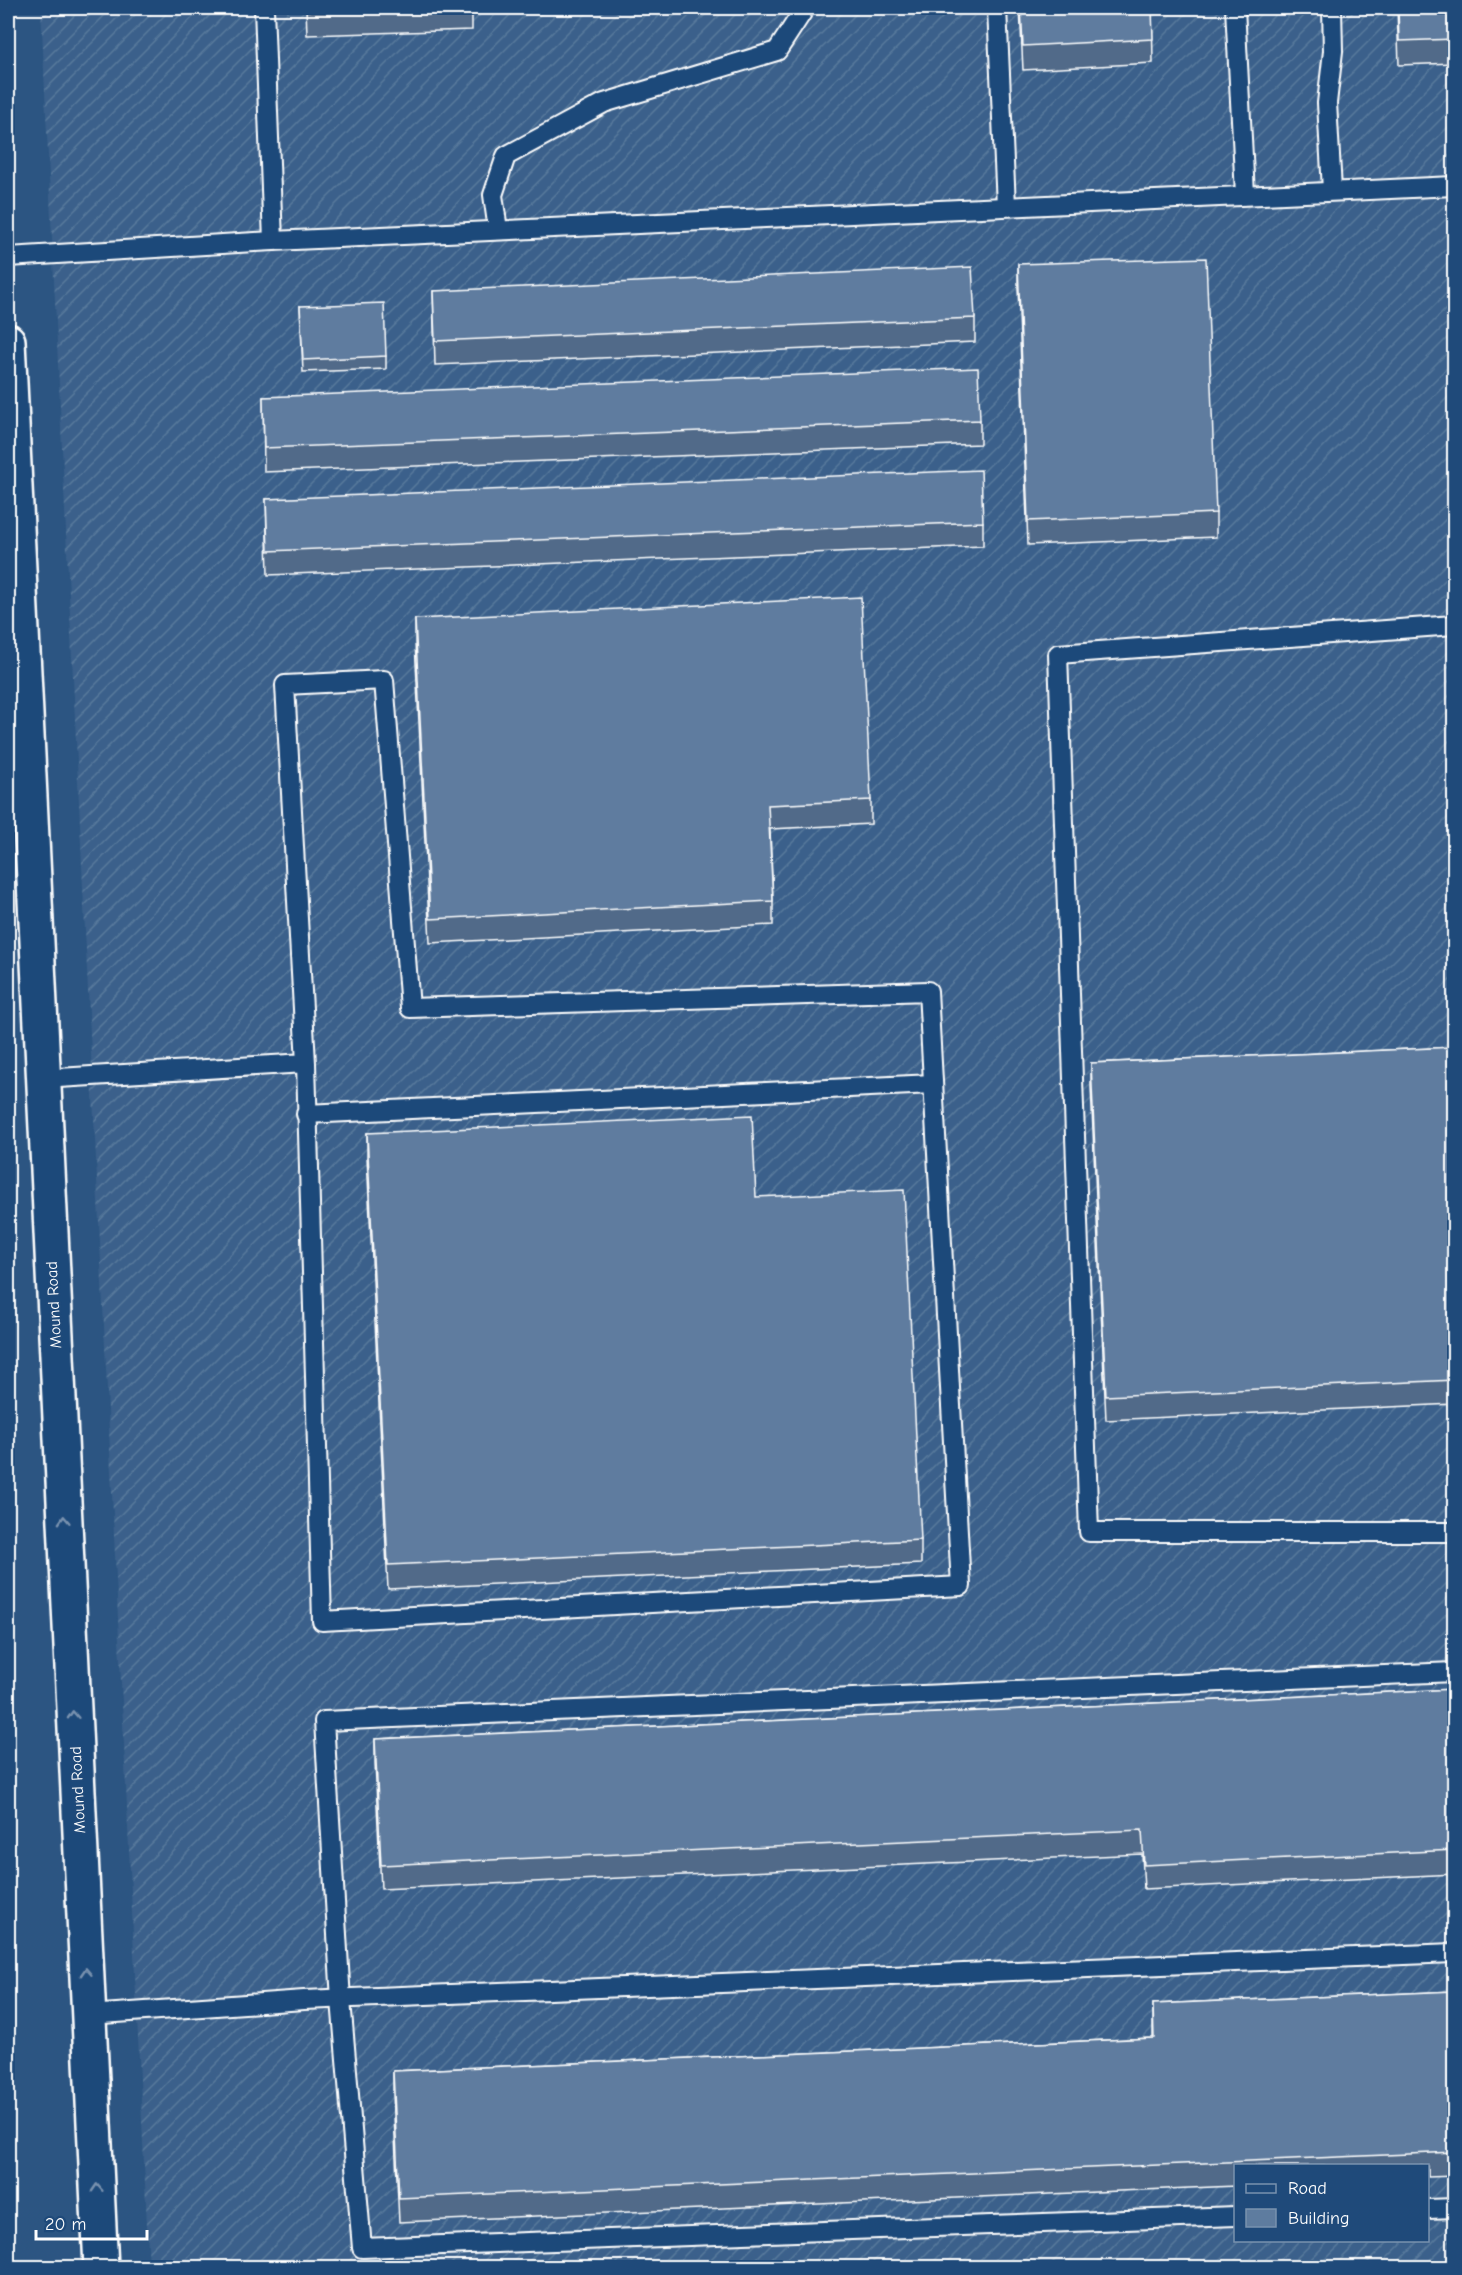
<svg xmlns="http://www.w3.org/2000/svg" width="1462" height="2275" viewBox="0 0 1462 2275" font-family="'Comic Neue',sans-serif">
  <defs>
    <pattern id="industrial-furrows" width="10" height="10" patternUnits="userSpaceOnUse" patternTransform="scale(1.5)"><rect width="10" height="10" fill="#3b618b"/><path d="M-1 1l2-2M0 10L10 0M9 11l2-2" fill="none" stroke="#58799c"/></pattern>
  </defs>
  <rect width="100%" height="100%" fill="#2c5582"/>
  <filter id="ink" filterUnits="userSpaceOnUse"><feTurbulence type="fractalNoise" baseFrequency=".0167" numOctaves="2"/><feDisplacementMap in="SourceGraphic" scale="12" xChannelSelector="R" yChannelSelector="G"/><feConvolveMatrix kernelMatrix="1 2 1 2 8 2 1 2 1" color-interpolation-filters="sRGB"/></filter>
  <g filter="url(#ink)">
    <path fill="url(#industrial-furrows)" fill-rule="evenodd" d="M41,8H1454V2267H149ZM1236,2166H1428V2240H1236Z"/>
    <g fill="none" stroke-linecap="round" stroke-linejoin="round">
      <defs>
        <g id="lane">
          <polyline points="264,8 273,241"/>
          <polyline points="997,8 1006,206"/>
          <polyline points="1235,8 1245,194"/>
          <polyline points="1332,8 1333,51 1327,103 1332,190"/>
          <polyline points="498,230 493,195 506,156 604,103 777,51 805,8"/>
          <polyline points="8,257 273,241 1454,186"/>
          <polyline points="1454,625 1058,654 1089,1532 1454,1532"/>
          <polyline points="42,1079 306,1063 285,685 384,680 410,1008 928,991 961,1586 322,1621 306,1063"/>
          <polyline points="306,1114 933,1084"/>
          <polyline points="88,2015 304,2000 1454,1953"/>
          <polyline points="1428,2209 1454,2208"/>
          <polyline points="1236,2216 362,2248 341,2000 324,1721 1454,1672"/>
        </g>
        <polyline id="secondary" points="8,341 101,2268"/>
      </defs>
      <use href="#lane" stroke="#fff" stroke-width="22"/>
      <use href="#secondary" stroke="#fff" stroke-width="38"/>
      <use href="#lane" stroke="#1f4a7a" stroke-width="18"/>
      <use href="#secondary" stroke="#1f4a7a" stroke-width="33"/>
    </g>
    <g fill="#516b89" stroke="#fff" stroke-width="1.5">
      <polygon points="306,8 472,8 472,30 307,35"/>
      <polygon points="1020,8 1156,8 1152,8 1153,63 1023,70"/>
      <polygon points="1397,8 1455,8 1455,63 1399,65"/>
      <polygon points="1018,264 1216,513 1216,537 1028,545 1018,288"/>
      <polygon points="433,291 975,318 975,342 435,365"/>
      <polygon points="300,306 386,356 386,369 303,372"/>
      <polygon points="263,397 980,420 980,444 264,472"/>
      <polygon points="266,499 983,522 983,546 268,575"/>
      <polygon points="415,619 871,800 871,824 770,829 773,901 773,925 430,943 415,643"/>
      <polygon points="1455,1047 1455,1404 1106,1420 1091,1087 1091,1063"/>
      <polygon points="367,1133 756,1197 921,1540 921,1564 388,1589 367,1157"/>
      <polygon points="1455,1689 1455,1874 1144,1889 1142,1854 381,1889 375,1763 375,1739"/>
      <polygon points="1455,1991 1455,2176 1428,2177 1428,2166 1236,2166 1236,2186 399,2222 393,2095 393,2071 1153,2038 1153,2004"/>
    </g>
    <g fill="#5e7c9f" stroke="#fff" stroke-width="1.5">
      <polygon points="307,8 418,8 307,11"/>
      <polygon points="1021,8 1152,8 1153,39 1023,46"/>
      <polygon points="1398,8 1455,8 1455,39 1399,41"/>
      <polygon points="1206,258 1216,513 1028,521 1018,264"/>
      <polygon points="972,267 975,318 435,341 433,291"/>
      <polygon points="384,303 386,356 303,360 300,306"/>
      <polygon points="978,368 980,420 264,448 263,397"/>
      <polygon points="981,470 983,522 268,551 266,499"/>
      <polygon points="861,597 871,800 768,805 773,901 430,919 415,619"/>
      <polygon points="1455,1047 1455,1380 1106,1396 1091,1063"/>
      <polygon points="752,1115 756,1197 904,1190 921,1540 388,1565 367,1133"/>
      <polygon points="1455,1689 1455,1850 1144,1865 1142,1830 381,1865 375,1739"/>
      <polygon points="1455,1991 1455,2152 399,2198 393,2071 1154,2038 1153,2004"/>
    </g>
    <defs><path id="oneway-chevron" d="M-2-3.5L2.5 0L-2 3.5" fill="none" stroke-width="1.6" stroke-linecap="round" stroke-linejoin="round" transform="scale(1.5)"/></defs>
    <g stroke="#7992af">
      <use href="#oneway-chevron" transform="translate(64 1520) rotate(-93)"/>
      <use href="#oneway-chevron" transform="translate(73 1715) rotate(-93)"/>
      <use href="#oneway-chevron" transform="translate(86 1972) rotate(-93)"/>
      <use href="#oneway-chevron" transform="translate(97 2188) rotate(-93)"/>
    </g>
  </g>
  <g text-anchor="middle" stroke-width="4.5" stroke-linejoin="round" paint-order="stroke">
    <g font-size="16" fill="#fff" stroke="#1f4a7a">
      <text transform="translate(53 1305) rotate(-93)" y="6">Mound Road</text>
      <text transform="translate(77 1790) rotate(-93)" y="6">Mound Road</text>
    </g>
  </g>
  <rect width="1462" height="2275" fill="none" stroke="#1f4a7a" stroke-width="30"/>
  <rect x="15" y="15" width="1432" height="2245" fill="none" stroke="#fff" stroke-width="2" filter="url(#ink)"/>
  <rect x="1234" y="2164" width="195" height="78" fill="#1f4a7a" stroke="#7992af" stroke-width="1.5"/>
  <rect x="1246" y="2184" width="30" height="9" fill="#1f4a7a" stroke="#7992af" stroke-width="1.5"/>
  <text x="1288" y="2194" font-size="18" fill="#ffffff">Road</text>
  <rect x="1246" y="2209" width="30" height="18" fill="#5e7c9f" stroke="#7992af" stroke-width="1.5"/>
  <text x="1288" y="2224" font-size="18" fill="#ffffff">Building</text>
  <path d="M36 2230v9h111v-9" fill="none" stroke="#ffffff" stroke-width="3"/>
  <text x="45" y="2230" font-size="18" fill="#ffffff" stroke="#1f4a7a" stroke-width="4.5" paint-order="stroke">20 m</text>
</svg>
